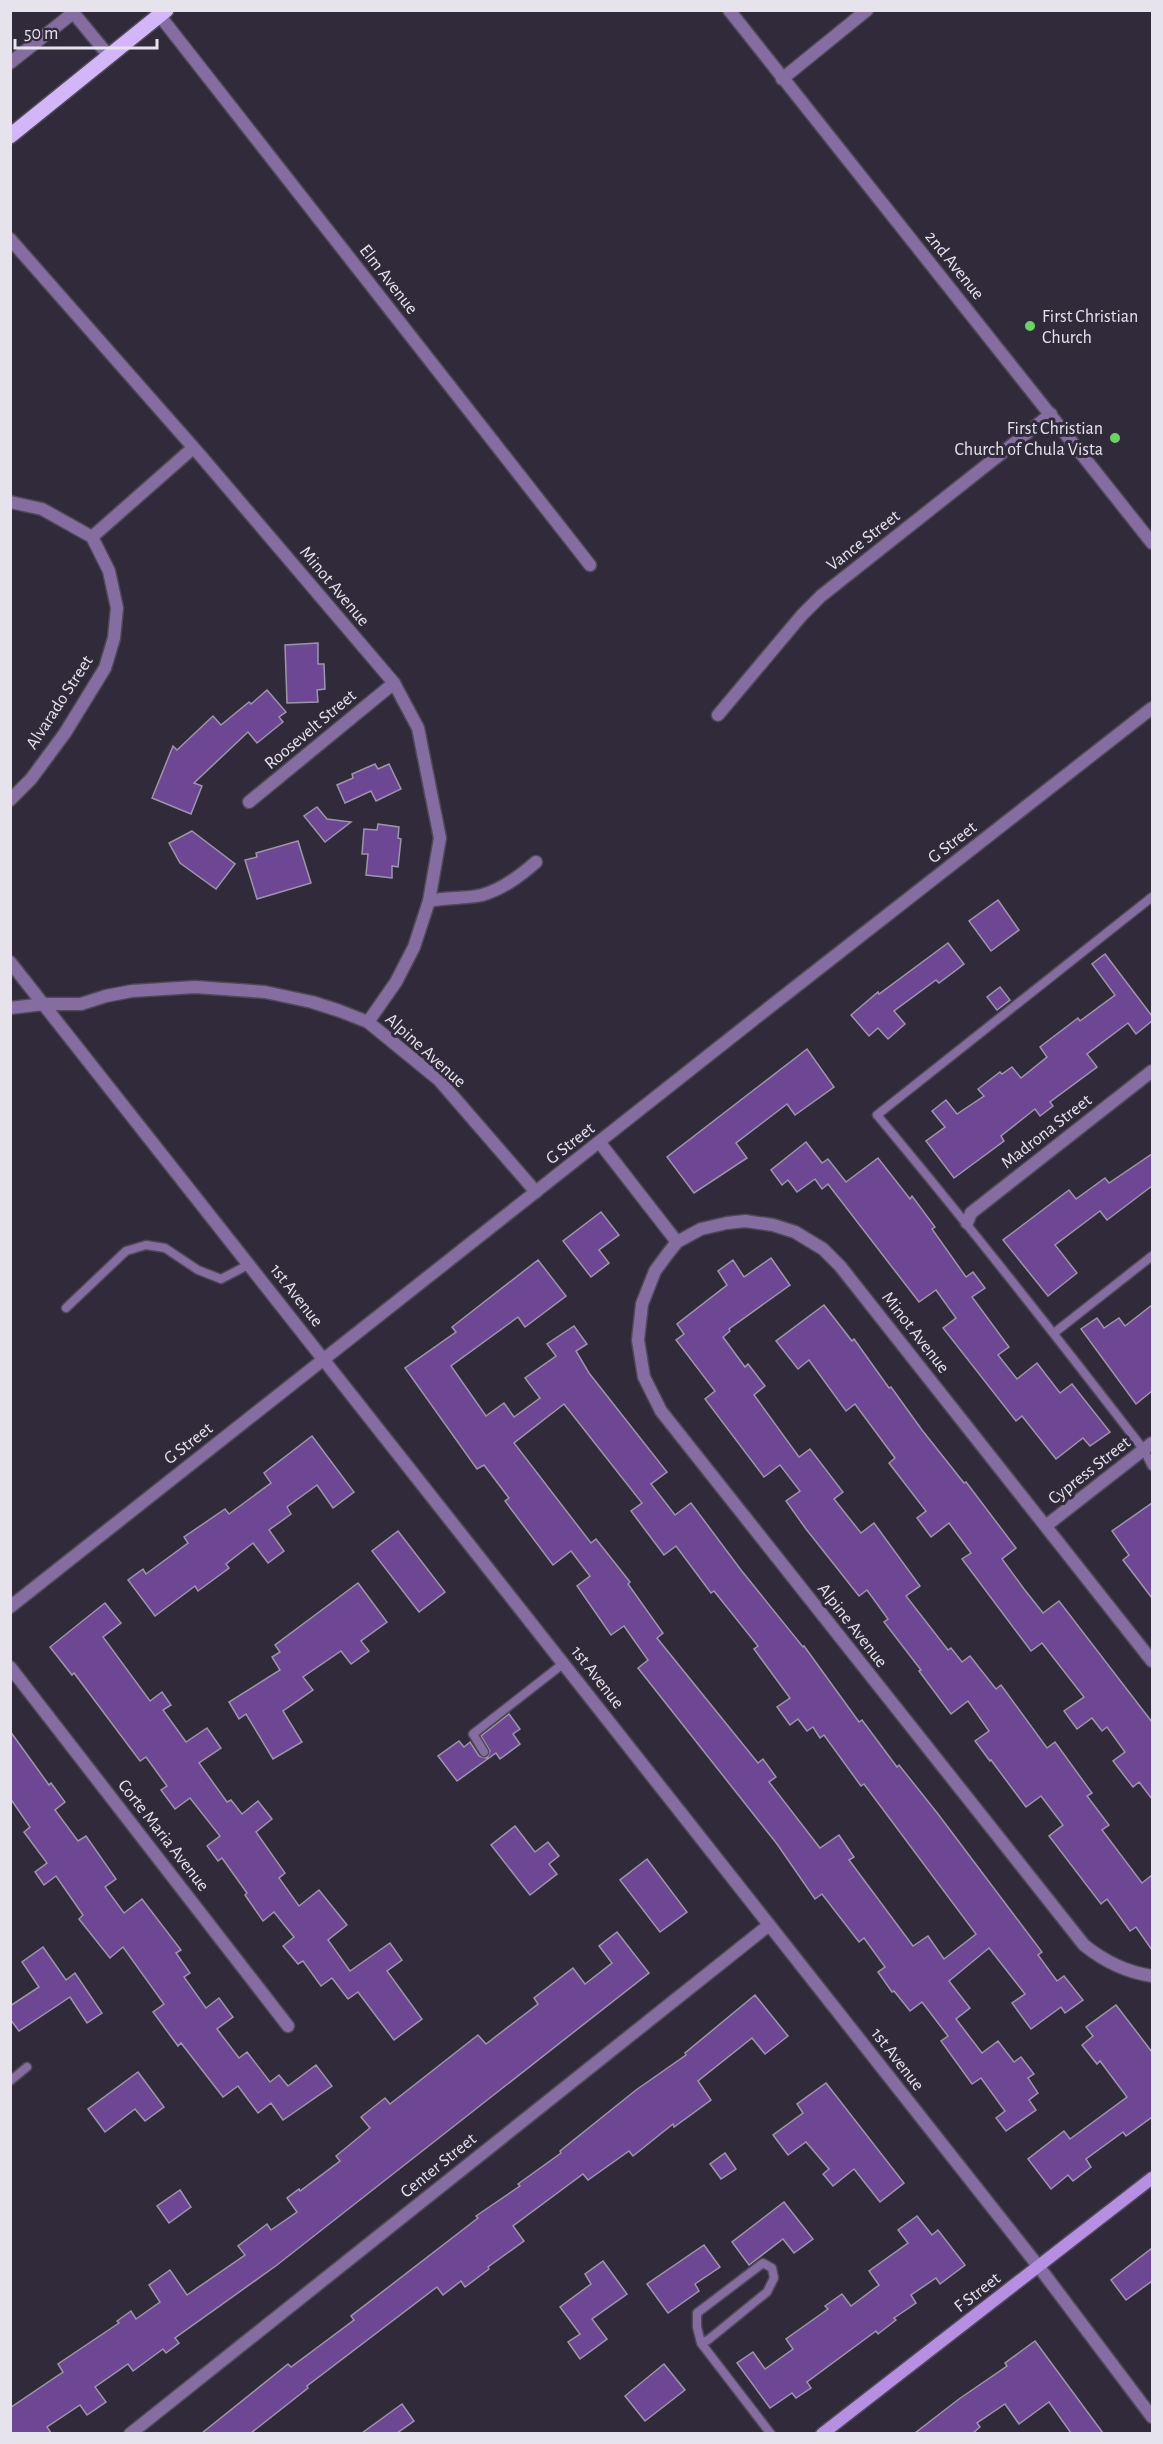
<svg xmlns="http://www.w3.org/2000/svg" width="1163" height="2444" viewBox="0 0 1163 2444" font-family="'Alegreya Sans',sans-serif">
  <rect width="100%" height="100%" fill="#312a3a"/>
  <g fill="#6d4794" stroke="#9d95a9" stroke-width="1.5" fill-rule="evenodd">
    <polygon points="318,643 318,664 324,664 325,689 317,690 318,702 287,703 285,645"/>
    <polygon points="267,690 286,712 279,717 283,722 257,743 248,732 194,783 202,786 191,814 152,798 173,746 177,750 213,716 221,725 249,702 251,704"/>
    <polygon points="375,764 378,769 389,764 401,789 376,801 371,791 345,803 337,785 353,778 352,774"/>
    <polygon points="317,807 327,819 351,822 325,842 304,816"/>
    <polygon points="378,824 399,827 398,838 401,839 398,867 392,866 392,878 366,875 368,854 362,854 364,829 377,830"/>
    <polygon points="192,831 235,864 216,889 180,863 169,843"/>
    <polygon points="298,841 311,883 257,899 245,860 257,857 256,853"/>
    <polygon points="998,900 1019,930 991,951 969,921"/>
    <polygon points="948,943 964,964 939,983 936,980 894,1011 905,1024 888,1039 878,1028 869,1036 851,1015 878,992 879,994"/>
    <polygon points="1105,954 1152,1016 1152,1021 1136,1034 1128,1023 1087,1054 1097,1067 1050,1102 1053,1106 1040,1116 1035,1109 1001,1136 1004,1141 954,1178 926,1141 945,1127 932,1111 946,1100 957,1114 984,1096 978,1089 1000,1072 1002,1074 1012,1067 1021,1078 1047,1057 1040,1047 1078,1018 1080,1021 1115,995 1092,964"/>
    <polygon points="1000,987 1010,1000 997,1010 987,997"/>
    <polygon points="807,1049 834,1087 795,1115 787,1104 736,1143 747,1158 694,1193 667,1157"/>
    <polygon points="806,1142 822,1163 828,1159 846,1182 878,1158 910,1199 912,1196 935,1227 932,1229 966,1277 973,1272 985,1288 972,1297 1009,1347 998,1355 1017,1379 1037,1363 1060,1393 1072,1384 1110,1432 1090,1446 1083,1438 1056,1459 1022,1416 1016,1421 943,1328 956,1318 936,1290 919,1302 828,1184 822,1189 815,1179 797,1192 788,1180 782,1185 771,1170"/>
    <polygon points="1152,1154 1152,1186 1107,1220 1100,1211 1055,1245 1077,1273 1048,1296 1003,1240 1069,1190 1076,1199 1105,1178 1109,1183"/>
    <polygon points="601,1212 619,1235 599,1250 609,1263 591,1277 563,1241"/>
    <polygon points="771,1258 790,1285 729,1329 730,1331 723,1337 745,1367 748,1364 765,1386 754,1395 799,1457 810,1449 843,1492 834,1499 861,1533 874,1523 920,1586 906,1596 948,1650 951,1648 962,1662 970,1656 996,1689 1001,1685 1047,1748 1055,1742 1092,1793 1087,1796 1109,1825 1102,1830 1142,1883 1152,1875 1152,1950 1136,1927 1130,1931 1107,1899 1101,1904 1049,1836 1063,1825 1041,1796 1026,1807 991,1760 990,1761 975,1741 989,1731 968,1701 951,1714 919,1671 921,1670 884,1622 888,1619 867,1590 859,1596 806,1529 786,1501 800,1491 780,1465 764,1477 705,1399 715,1391 676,1340 684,1334 677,1324 727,1285 718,1271 733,1260 744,1277"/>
    <path d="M538,1260L566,1296L525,1327L518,1317L451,1366L486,1416L504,1403L514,1417L540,1398L525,1378L556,1356L547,1344L574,1326L587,1344L576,1351L589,1373L667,1472L651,1484L675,1515L691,1503L741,1570L803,1647L804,1646L859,1722L862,1720L897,1767L899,1765L938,1814L1042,1952L1038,1955L1057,1981L1064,1976L1083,2000L1065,2013L1061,2007L1031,2029L1012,2003L1025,1994L989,1948L949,1981L970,2008L956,2019L982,2053L998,2041L1014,2062L1021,2057L1034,2074L1028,2078L1038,2093L1029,2100L1036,2110L1006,2131L996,2118L1005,2111L981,2078L972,2084L941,2041L948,2036L922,2002L910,2011L894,1991L892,1992L878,1972L885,1967L864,1938L859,1942L822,1894L815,1899L777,1844L638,1668L648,1660L624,1626L611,1635L577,1586L590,1576L571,1551L553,1565L505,1501L509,1498L484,1465L477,1469L405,1368L456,1332L452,1327ZM564,1404L642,1503L631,1511L664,1555L676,1546L711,1593L714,1591L758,1646L754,1649L790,1698L777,1707L790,1725L798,1719L807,1731L813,1727L820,1738L824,1735L861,1786L864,1784L976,1934L944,1959L928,1936L913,1946L849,1860L854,1857L839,1835L820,1848L769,1782L776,1777L763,1759L758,1763L657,1638L663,1633L628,1584L630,1582L596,1539L591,1543L514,1443Z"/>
    <polygon points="824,1305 852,1341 854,1339 889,1388 891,1387 922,1430 964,1483 966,1482 1016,1548 1002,1559 1024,1589 1043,1613 1059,1601 1152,1722 1152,1799 1139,1782 1133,1787 1113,1761 1125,1752 1107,1727 1102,1731 1092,1718 1077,1729 1064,1711 1084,1697 1042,1643 1031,1651 962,1559 971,1553 949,1523 931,1537 917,1518 926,1511 889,1463 895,1458 855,1404 846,1411 809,1360 798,1369 776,1341"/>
    <polygon points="1152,1305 1152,1391 1136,1404 1081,1329 1097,1318 1104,1328 1119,1318 1125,1326"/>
    <polygon points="312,1436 354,1492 333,1508 317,1485 287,1507 291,1514 269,1530 284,1551 268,1563 253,1543 226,1564 229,1568 198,1591 195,1586 155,1616 128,1580 143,1569 146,1574 188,1543 184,1537 225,1509 229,1514 271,1483 264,1473"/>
    <polygon points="1152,1503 1152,1598 1123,1560 1129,1555 1112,1531"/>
    <polygon points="398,1531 445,1592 419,1612 372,1551"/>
    <polygon points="358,1583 387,1622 361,1641 369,1651 351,1664 341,1651 303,1677 313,1690 283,1711 302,1742 273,1759 246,1714 239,1719 229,1702 280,1670 272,1657 280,1652 275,1645"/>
    <polygon points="105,1603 121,1623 103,1637 150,1701 162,1692 171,1705 163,1710 186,1742 207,1728 221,1748 199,1763 227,1802 231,1800 242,1814 258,1801 272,1819 256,1832 285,1873 279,1878 299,1906 319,1890 347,1925 328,1940 350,1971 390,1943 402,1960 387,1971 422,2019 394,2040 358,1992 348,1999 332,1978 321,1986 303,1961 298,1964 283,1946 294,1937 274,1912 263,1921 245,1895 247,1893 222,1858 218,1861 207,1846 220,1836 190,1798 175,1809 161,1790 167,1786 146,1757 140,1761 74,1673 72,1675 50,1647"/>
    <polygon points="509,1714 520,1729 513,1734 520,1744 500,1759 496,1753 457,1781 438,1756 459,1741 464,1747 470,1742 479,1756 487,1758 490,1751 481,1736"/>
    <polygon points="10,1731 49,1785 51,1783 65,1802 55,1810 78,1841 86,1836 116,1879 105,1887 124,1913 142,1899 181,1950 176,1953 190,1973 184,1977 206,2008 219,1998 233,2017 217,2029 239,2058 247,2052 270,2082 279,2075 288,2086 316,2065 332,2086 283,2120 271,2103 258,2113 238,2086 223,2097 181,2043 178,2046 153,2012 164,2004 123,1947 110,1958 79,1919 83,1915 56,1876 44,1885 35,1872 47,1863 24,1832 30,1827 10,1798"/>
    <polygon points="515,1826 535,1852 548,1842 559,1856 549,1864 557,1874 530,1895 491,1845"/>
    <polygon points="647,1859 687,1912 660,1932 620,1880"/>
    <polygon points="617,1932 649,1973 277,2265 175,2338 179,2343 166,2353 163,2349 133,2371 128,2364 95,2387 106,2402 87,2415 80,2405 47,2427 51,2433 10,2433 10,2408 63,2372 58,2364 119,2323 117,2321 131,2311 136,2319 160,2302 149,2285 170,2270 187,2295 245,2255 238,2246 267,2224 271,2230 297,2212 287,2198 299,2189 300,2191 340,2161 336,2156 370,2128 361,2117 385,2098 390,2104 478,2035 486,2044 538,2004 534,1998 573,1968 585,1984 612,1963 599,1946"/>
    <polygon points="43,1947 66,1980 75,1973 102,2013 87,2023 70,1997 19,2031 10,2019 10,2006 39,1987 22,1962"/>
    <polygon points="755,1995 788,2036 765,2054 752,2038 698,2081 711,2100 674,2127 673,2124 633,2156 629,2151 588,2180 583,2174 513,2226 524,2241 488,2267 489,2269 465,2287 461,2281 443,2295 437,2287 307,2386 308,2388 251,2433 202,2433 288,2364 291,2367 354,2320 351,2316 478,2218 476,2216 520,2186 518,2184 561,2153 560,2151 636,2090 686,2055 685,2053"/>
    <polygon points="1116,2005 1152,2052 1152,2117 1126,2136 1123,2132 1086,2159 1091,2167 1073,2181 1068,2175 1051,2189 1028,2159 1064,2131 1070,2139 1127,2097 1100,2061 1097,2064 1082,2045 1093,2036 1086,2027"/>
    <polygon points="138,2072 164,2107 145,2121 135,2109 105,2132 88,2109"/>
    <polygon points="826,2083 904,2183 880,2202 854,2169 833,2186 823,2174 829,2169 806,2142 788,2155 773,2135 803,2113 797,2104"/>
    <polygon points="725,2153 736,2169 721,2179 710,2164"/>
    <polygon points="180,2190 191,2207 169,2223 157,2206"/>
    <polygon points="784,2202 813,2239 794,2253 783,2239 749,2265 732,2242"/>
    <polygon points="917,2216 932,2235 938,2230 965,2265 940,2284 936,2278 911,2295 916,2303 894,2318 896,2320 878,2334 876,2331 807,2382 811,2388 796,2398 792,2393 770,2408 737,2363 753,2352 765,2369 793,2349 786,2339 828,2309 825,2306 842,2294 851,2306 879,2285 869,2271 908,2243 898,2230"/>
    <polygon points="704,2245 720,2267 695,2284 699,2291 668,2313 647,2284"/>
    <polygon points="1152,2248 1152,2281 1126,2300 1111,2280"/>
    <polygon points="603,2261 627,2294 592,2319 607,2339 580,2359 568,2342 580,2334 560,2307 591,2284 585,2274"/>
    <polygon points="1035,2341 1103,2433 1071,2433 1049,2402 1019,2424 1005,2404 977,2423 980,2427 973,2433 915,2433 959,2399 1007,2366 1005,2363"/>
    <polygon points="664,2364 685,2390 645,2421 625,2396"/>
    <polygon points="402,2404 414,2421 397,2433 362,2433"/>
  </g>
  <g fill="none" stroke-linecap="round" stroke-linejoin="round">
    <defs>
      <g id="service">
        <path d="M1152,897L877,1115C969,1225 1057,1337 1144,1450L1152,1466"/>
        <polyline points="66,1308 126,1251 146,1245 165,1248 198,1270 221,1279 250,1264"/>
        <polyline points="1054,1333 1152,1256"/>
        <polyline points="484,1752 473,1734 564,1663"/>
        <polyline points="10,2081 27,2067"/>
        <polyline points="701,2343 708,2340 767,2292 774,2278 772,2268 763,2263 697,2313 697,2327 701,2343 771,2434"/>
      </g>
      <g id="minor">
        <polyline points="71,10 109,56"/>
        <polyline points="160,16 590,565"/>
        <polyline points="10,63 73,13"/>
        <polyline points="782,79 867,10"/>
        <polyline points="10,239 200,455 394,683 418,728 440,838 429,901 414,947 396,982 368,1022"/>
        <polyline points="10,502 42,509 92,537 109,571 117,608 114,638 105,668 65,733 31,779 10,800"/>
        <polyline points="92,537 193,448"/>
        <polyline points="718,715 802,615 821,596 1051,414"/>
        <polyline points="249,802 394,683"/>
        <path d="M429,901C447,897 465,899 482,895C503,889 520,876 536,862"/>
        <polyline points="10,1008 44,1004 81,1004 106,996 132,991 195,987 265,992 312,1002 340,1011 368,1022 439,1080 536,1192"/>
        <polyline points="600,1143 677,1242"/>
        <polyline points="967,1223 971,1213 1152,1071"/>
        <polyline points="1047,1525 1152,1443"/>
        <path d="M1152,1661L840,1266L823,1249L795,1232L773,1225L745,1221L727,1223L701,1229L677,1242L666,1256L655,1271L642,1304L638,1340L644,1377L661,1411L1084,1945C1105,1962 1126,1972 1152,1976"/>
        <polyline points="10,1667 288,2026"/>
        <polyline points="130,2434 769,1925"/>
      </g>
      <g id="tertiary">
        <polyline points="729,10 1152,543"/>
        <polyline points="10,962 1039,2267 1152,2417"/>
        <polyline points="10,1607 771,1006 1152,708"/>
      </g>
      <polyline id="secondary" points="822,2434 1152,2178"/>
      <polyline id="primary" points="10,136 166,10"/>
    </defs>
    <use href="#service" stroke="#4e4857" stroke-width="11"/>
    <use href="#minor" stroke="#4e4857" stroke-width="15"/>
    <use href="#tertiary" stroke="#4e4857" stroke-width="15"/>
    <use href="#secondary" stroke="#4e4857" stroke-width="15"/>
    <use href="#primary" stroke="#4e4857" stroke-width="18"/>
    <use href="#service" stroke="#856da1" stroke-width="8"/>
    <use href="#minor" stroke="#856da1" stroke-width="12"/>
    <use href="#tertiary" stroke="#856da1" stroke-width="12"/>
    <use href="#secondary" stroke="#b68fe3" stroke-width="12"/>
    <use href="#primary" stroke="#d3b6f7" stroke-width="15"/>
  </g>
  <g fill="#6ad364" stroke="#312a3a" stroke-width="2">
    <circle cx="1030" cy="326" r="6"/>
    <circle cx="1115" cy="438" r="6"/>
  </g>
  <g text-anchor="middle" stroke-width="6" stroke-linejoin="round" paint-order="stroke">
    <g font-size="18" fill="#e7e3ed" stroke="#312a3a">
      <text transform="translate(955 265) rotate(51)" y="6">2nd Avenue</text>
      <text transform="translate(389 279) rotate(52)" y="6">Elm Avenue</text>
      <text transform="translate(863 540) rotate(-38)" y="6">Vance Street</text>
      <text transform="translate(335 586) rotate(50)" y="6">Minot Avenue</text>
      <text transform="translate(59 702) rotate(-57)" y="6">Alvarado Street</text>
      <text transform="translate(310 729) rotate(-40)" y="6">Roosevelt Street</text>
      <text transform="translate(952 842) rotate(-38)" y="6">G Street</text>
      <text transform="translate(426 1050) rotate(42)" y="6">Alpine Avenue</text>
      <text transform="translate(1046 1131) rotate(-38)" y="6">Madrona Street</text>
      <text transform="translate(570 1143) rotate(-38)" y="6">G Street</text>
      <text transform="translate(297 1295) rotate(52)" y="6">1st Avenue</text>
      <text transform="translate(916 1332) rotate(52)" y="6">Minot Avenue</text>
      <text transform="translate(188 1443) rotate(-38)" y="6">G Street</text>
      <text transform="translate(1089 1470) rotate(-38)" y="6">Cypress Street</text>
      <text transform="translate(853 1625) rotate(52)" y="6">Alpine Avenue</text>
      <text transform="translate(598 1677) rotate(52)" y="6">1st Avenue</text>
      <text transform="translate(164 1835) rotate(52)" y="6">Corte Maria Avenue</text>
      <text transform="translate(898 2059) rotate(52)" y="6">1st Avenue</text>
      <text transform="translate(438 2165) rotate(-39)" y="6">Center Street</text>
      <text transform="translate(977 2292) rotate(-38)" y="6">F Street</text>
    </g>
    <g font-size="18" fill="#e7e3ed" stroke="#312a3a" text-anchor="start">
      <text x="1042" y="322">First Christian<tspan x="1042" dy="21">Church</tspan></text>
      <text x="1103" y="434" text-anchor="end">First Christian<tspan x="1103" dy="21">Church of Chula Vista</tspan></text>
    </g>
  </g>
  <rect width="1163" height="2444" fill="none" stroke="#e7e3ed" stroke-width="24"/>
  <path d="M15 39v9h142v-9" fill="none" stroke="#e7e3ed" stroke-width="3"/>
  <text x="24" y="39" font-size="18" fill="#e7e3ed" stroke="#312a3a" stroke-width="4.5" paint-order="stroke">50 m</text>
</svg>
